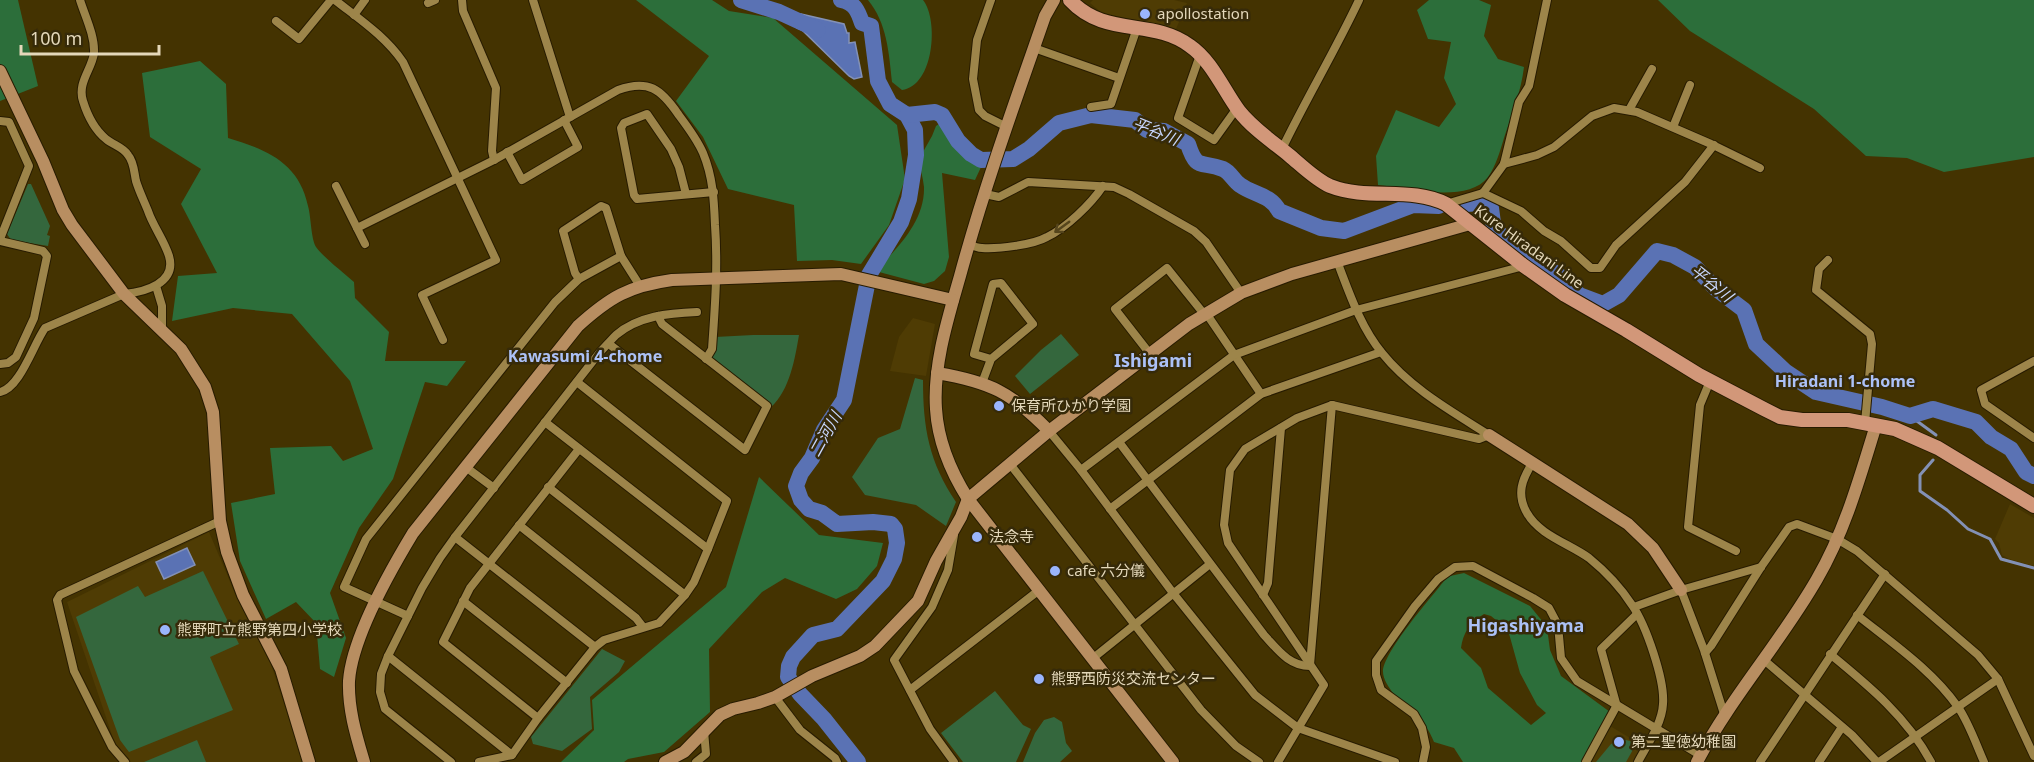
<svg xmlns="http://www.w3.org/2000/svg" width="2034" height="762" viewBox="0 0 2034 762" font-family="'Noto Sans','Noto Sans JP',sans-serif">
  <rect width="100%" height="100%" fill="#443301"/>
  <g fill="#4f3c04">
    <polygon points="1093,0 1174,0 1187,3 1176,29 1102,13 1090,3"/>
    <polygon points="913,318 935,324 926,376 890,371 899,337"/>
    <polygon points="2010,504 2034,518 2034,566 2009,559 2002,555 1999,543 1995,539"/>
    <polygon points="209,532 237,598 269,658 303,762 131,762 115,744 67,602"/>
    <polygon points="1610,726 1642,745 1633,762 1590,762"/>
  </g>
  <g fill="#34673d">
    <polygon points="28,184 31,184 50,226 47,235 50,236 48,246 11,240 7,234"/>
    <polygon points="1061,334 1079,355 1030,394 1015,376 1041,350"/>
    <path d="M753,335H799C795,358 790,390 771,407L708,358L715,337Z"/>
    <path d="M915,378L923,380C923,428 929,462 956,502L946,526L916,505L865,495L852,477L878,438L900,429Z"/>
    <polygon points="203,571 239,644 210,657 233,710 129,752 120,740 76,617 138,586 145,597"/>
    <polygon points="602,649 625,661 619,672 590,697 592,729 562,751 533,744 531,737"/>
    <polygon points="995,691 1023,725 1031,729 1016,762 963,762 941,733"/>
    <polygon points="1054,717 1062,722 1066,743 1072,751 1060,762 1023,762 1035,733 1044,720"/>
    <polygon points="1622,739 1630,741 1635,746 1626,762 1596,762 1611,744"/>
    <polygon points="197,740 206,762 144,762"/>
  </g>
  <g fill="#2c6e3a" fill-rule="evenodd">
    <polygon points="0,0 18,0 38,86 0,101"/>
    <polygon points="636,0 712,0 729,11 773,18 897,125 905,179 889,225 861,264 832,260 797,261 794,205 728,189 703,137 676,101 709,56"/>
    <path d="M868,0H923C939,20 934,86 902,90L892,82C889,53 887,23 868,0Z"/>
    <path d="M1429,0H1479L1491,5L1484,36L1498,59L1524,67C1521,92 1512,114 1504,138C1500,151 1496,166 1488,177C1468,204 1407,188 1378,185L1376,156L1396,110L1439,127L1456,104L1444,78L1451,42L1428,39L1417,10Z"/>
    <polygon points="1658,0 2034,0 2034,157 1944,172 1907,158 1866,156 1814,109 1690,31"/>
    <path d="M200,61L226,84L228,138C265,149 299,162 308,206C311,216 311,239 316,247C323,257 344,273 354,282L355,298L389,332L385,361H466L447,386L425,382L393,479L359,528L330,593L346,638L334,677L320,669L316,623L296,602L266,619L240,561L231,503L275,494L270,448L331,446L343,461L373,449L350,381L292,314L233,308L172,321L178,276L217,273L181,204L201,169L150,137L142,73Z"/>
    <path d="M939,124L949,135L955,147L982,165L975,180L942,173L949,257L945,271L934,281L924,284L879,272L878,268C899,247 925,220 924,187C923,178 920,168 919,159L932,136L936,126Z"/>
    <polygon points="759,477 819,535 883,543 877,566 857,589 836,599 785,578 762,592 709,649 710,712 664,752 628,759 624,762 561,762 594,730 592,700 726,587"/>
    <path d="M1464,573L1530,606L1543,622L1548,635L1550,650L1561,676L1610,712L1582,762H1463L1454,748L1434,742C1425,718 1408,711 1393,693C1389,688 1383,679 1383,672C1383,652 1431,598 1444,581L1450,576ZM1484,614L1491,616L1508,630L1520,673L1537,705L1546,713L1531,725L1488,688L1481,668L1461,648C1463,633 1470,622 1484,614Z"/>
  </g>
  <g fill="#5a72b4" stroke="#8391b6" stroke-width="1.5">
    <polygon points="801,14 844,24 847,33 849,33 849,43 855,42 862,77 854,79 849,76 802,30 797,28"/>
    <polygon points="187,548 195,565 164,579 156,562"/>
  </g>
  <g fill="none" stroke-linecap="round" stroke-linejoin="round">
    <g stroke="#8391b6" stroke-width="3">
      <polyline points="1910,416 1936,435"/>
      <polyline points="1933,460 1920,475 1920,491 1947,510 1968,529 1990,539 2001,559 2034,568"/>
    </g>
    <g stroke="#5a72b4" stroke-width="16">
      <polyline points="741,0 779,12 818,30"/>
      <path d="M841,0C855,3 858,11 862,23L871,26L878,81L890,104L907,115L915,130L916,155L909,199L901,222L869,275L844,400L824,430L812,458L801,473L796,486L801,500L809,509L822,513L837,524L873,522L891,524L895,529L897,543L894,559L883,581L837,629L813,635L793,657L789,666L788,677L800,694L824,719L858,762"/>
      <path d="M907,115L935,112L942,115L958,141L971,154L981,160L1013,159L1029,149L1059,123L1091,115L1135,120L1147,130L1164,131L1188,144C1197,172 1201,160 1223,169C1230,172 1234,181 1240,185C1254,195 1271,195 1279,211L1321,228L1344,231L1413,205L1439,206"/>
      <polyline points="1465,204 1484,203 1491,208 1494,230 1565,280 1579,295 1603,304 1619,295 1657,251 1673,255 1695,267 1715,288 1744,310 1756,344 1786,372 1816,392 1882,407 1910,416 1933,409 1976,422 1991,437 2011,449 2026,472 2034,476"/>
    </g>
    <defs>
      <g id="street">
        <path d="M335,0C359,19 385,36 403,62L496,260L422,295L443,340"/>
        <polyline points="462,0 463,11 496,88 492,151 494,160"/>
        <polyline points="533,0 570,117"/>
        <polyline points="991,0 977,40 973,79 979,110 985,116 1007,127"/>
        <polyline points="428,3 435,0"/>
        <polyline points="354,15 365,0"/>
        <polyline points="276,21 299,39 331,0"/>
        <polyline points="1034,48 1119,78"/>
        <polyline points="1200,55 1178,118 1214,140 1237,108"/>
        <polyline points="1091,107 1111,104 1137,28"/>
        <polyline points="1629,110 1652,69"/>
        <polyline points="0,121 9,122 29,166 0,239"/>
        <polyline points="1673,127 1690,85"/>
        <path d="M1282,149C1306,99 1335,51 1359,0"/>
        <polyline points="507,152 522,180 578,147 564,120"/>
        <polyline points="1504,164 1537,155 1554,147 1592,116 1614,108 1637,112 1711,144 1760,168"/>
        <polyline points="336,186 365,244"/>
        <polyline points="1483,193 1521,211 1544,231 1561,241 1591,268 1600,268 1616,245 1685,182 1714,145"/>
        <polyline points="686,194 679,167 671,149 647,114 624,123 621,128 634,195 637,199 714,192"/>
        <polyline points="985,194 999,197 1028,182 1114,187 1129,194 1194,231 1206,242 1241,293"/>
        <polyline points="1446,204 1483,193 1504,164 1519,102 1529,86 1547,0"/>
        <path d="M357,228L494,160L618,90C648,79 661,89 678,114C687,126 697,139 703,153C713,177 714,200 715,225C718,267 715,307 712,349L706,359"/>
        <polyline points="0,241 43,251 47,256 34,318 16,357 8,363 0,364"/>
        <path d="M969,244C973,246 978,248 982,248C998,249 1033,245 1047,237C1066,228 1091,204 1103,186"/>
        <polyline points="1828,260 1819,269 1816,290 1870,334 1872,344 1865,423"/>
        <path d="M1337,261C1349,292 1360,326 1382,353C1410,388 1451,411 1489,435"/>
        <polyline points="579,279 575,273 563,231 601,206 606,208 621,256 640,286"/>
        <polyline points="156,286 162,306 162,330"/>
        <polyline points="1206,313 1261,394"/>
        <polyline points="609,344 745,450 767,406 662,324 658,316"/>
        <polyline points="1150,354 1115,309 1167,268 1204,314"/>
        <polyline points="2034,361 1981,390 1985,404 2034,438"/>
        <polyline points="1710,381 1700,405 1688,527 1736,551"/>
        <polyline points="982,383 991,359 1033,324 1001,283 993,284 974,354 991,359"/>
        <path d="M0,392C20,388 33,345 45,328L124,294C145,292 177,283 169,256C164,240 153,226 148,211C144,201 139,191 136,181C134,172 134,162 128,155C123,147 113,145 106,139C95,130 87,114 83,101C77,83 92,69 94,53C95,36 85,16 80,0"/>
        <polyline points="545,422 708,549"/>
        <polyline points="1049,431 1081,470 1173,593 1255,695 1298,728 1395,762"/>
        <path d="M1119,442L1264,635C1278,650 1289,666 1310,666"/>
        <path d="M1533,462C1522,479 1516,494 1527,513C1539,535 1570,544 1589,558C1605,571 1621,588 1632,605C1646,625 1665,680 1663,704C1662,724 1647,745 1638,762"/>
        <polyline points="1010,464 1201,710 1236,746 1259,762"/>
        <polyline points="467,468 494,488"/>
        <polyline points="1081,470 1234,355 1356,310 1524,266"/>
        <polyline points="548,487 685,595"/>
        <polyline points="1110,509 1261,394 1381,352"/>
        <polyline points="519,525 636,618 643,627"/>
        <polyline points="954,535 948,570 932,607 894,660 930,729 954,762"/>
        <polyline points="455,537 595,647"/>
        <polyline points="1681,590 1704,650 1725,717"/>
        <polyline points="1263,595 1268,583 1281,428"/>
        <polyline points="463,601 567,683"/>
        <polyline points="1634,607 1681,590 1761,567"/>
        <path d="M1857,615C1892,643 1932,670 1958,707C1969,723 1976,744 1984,762"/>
        <polyline points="408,616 344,587 366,539 555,302 579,279 621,256"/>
        <polyline points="1705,653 1711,646 1761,567 1789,527 1797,524 1837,539 1857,551 1978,655 1998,679 2034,756"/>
        <path d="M1830,654C1869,686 1907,717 1931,762"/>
        <polyline points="388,656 512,755"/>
        <polyline points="1092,659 1210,564"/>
        <polyline points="1764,660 1852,735 1877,762"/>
        <polyline points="1310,665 1332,405"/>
        <polyline points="910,690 1038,591"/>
        <polyline points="775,697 800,730 835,758 837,762"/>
        <polyline points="1616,703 1601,649 1637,614"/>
        <polyline points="538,718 443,642 470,588 579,449"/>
        <polyline points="125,762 112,747 74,671 57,600 60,595 220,521"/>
        <path d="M451,762L385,709L380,692L381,674L388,656L422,588L440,558L455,537L600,352C605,347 610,341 616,335C638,316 669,313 697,312"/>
        <polyline points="479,762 512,755 538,718 595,647 604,640 659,623 685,595 694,582 708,549 727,501 577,382"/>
        <polyline points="696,762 706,754 704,731"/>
        <polyline points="1278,762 1324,685 1228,543 1224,525 1230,470 1245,449 1297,418 1332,405 1479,439 1489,435"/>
        <polyline points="1423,762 1426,747 1422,728 1414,714 1381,690 1376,675 1376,661 1415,606 1438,579 1455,567 1473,566 1533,598 1549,608 1558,625 1561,658 1577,681 1700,755"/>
        <polyline points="1586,762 1617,705"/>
        <polyline points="1760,762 1885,574"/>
        <polyline points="1819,762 1842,727"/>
        <polyline points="1879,762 1998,679"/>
      </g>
      <g id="secondary">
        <path d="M1054,0L1045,16C1015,102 984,188 960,276C948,318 933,365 936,409C938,442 951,472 968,499L1173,762"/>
        <polyline points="0,71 43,161 63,210 72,225 124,294 181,349 205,387 213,412 220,521 227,552 243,595 281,669 309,762"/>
        <path d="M937,373C990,382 1011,392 1049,431"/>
        <polyline points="1489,435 1628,524 1653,548 1681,590"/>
        <path d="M364,762C356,735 348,709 349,681C352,637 390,571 413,533L578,326C610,297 629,286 672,280L841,274L953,300"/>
        <polyline points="665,762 684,752 720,715 733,709 758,703 775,697 812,676 860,656 875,646 918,601 936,561 961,517 968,499 1049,431 1189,324 1241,293 1292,274 1470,224"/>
        <path d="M1697,762C1731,697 1781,642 1817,579C1845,531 1860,477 1876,425"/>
      </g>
      <path id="primary" d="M1070,0C1105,38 1153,18 1190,46C1212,61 1224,91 1239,111C1253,129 1273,142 1290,156C1302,166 1316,180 1330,186C1368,201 1410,186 1446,204L1524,266L1565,295L1626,330L1699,375L1764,409L1780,417L1802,420H1848L1895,429L1938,448L2034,506"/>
    </defs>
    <use href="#street" stroke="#271b00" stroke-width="10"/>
    <use href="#secondary" stroke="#271b00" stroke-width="14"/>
    <use href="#primary" stroke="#271b00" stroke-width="16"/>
    <use href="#street" stroke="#9d854a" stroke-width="8"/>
    <use href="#secondary" stroke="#b88e61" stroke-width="12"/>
    <use href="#primary" stroke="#d29779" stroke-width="14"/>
  </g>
  <defs><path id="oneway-shaft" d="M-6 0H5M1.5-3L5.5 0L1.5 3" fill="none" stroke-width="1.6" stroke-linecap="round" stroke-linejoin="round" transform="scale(1.5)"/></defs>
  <use stroke="#55451c" href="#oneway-shaft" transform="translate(1062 227) rotate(144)"/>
  <g fill="#9ab5fd" stroke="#362a09" stroke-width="2">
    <circle cx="1145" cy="14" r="6"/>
    <circle cx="999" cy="406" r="6"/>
    <circle cx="977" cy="537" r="6"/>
    <circle cx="1055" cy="571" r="6"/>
    <circle cx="165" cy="630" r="6"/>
    <circle cx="1039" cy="679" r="6"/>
    <circle cx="1619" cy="742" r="6"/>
  </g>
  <g text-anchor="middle" stroke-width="5" stroke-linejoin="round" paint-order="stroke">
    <g font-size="15" fill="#e4d8ba" stroke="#362a09" text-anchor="start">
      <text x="1157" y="19">apollostation</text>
      <text x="1011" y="411">保育所ひかり学園</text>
      <text x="989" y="542">法念寺</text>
      <text x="1067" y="576">cafe 六分儀</text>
      <text x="177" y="635">熊野町立熊野第四小学校</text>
      <text x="1051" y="684">熊野西防災交流センター</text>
      <text x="1631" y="747">第二聖徳幼稚園</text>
    </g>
    <g font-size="15" fill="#e4d8ba" stroke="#362a09">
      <text transform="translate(1529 247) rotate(36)" y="5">Kure Hiradani Line</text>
    </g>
    <g font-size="16" font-style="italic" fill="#c7d6fc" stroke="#362a09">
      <text transform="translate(1156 131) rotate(22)" y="6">平谷川</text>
      <text transform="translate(1712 283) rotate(39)" y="6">平谷川</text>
      <text transform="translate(825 434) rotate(-61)" y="6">二河川</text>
    </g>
    <g font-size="16" font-weight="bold" fill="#acc1f7" stroke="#362a09">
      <text x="585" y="362">Kawasumi 4-chome</text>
      <text x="1845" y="387">Hiradani 1-chome</text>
    </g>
    <g font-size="18" font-weight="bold" fill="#acc1f7" stroke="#362a09">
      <text x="1153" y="367">Ishigami</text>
      <text x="1526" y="632">Higashiyama</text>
    </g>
  </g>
  <path d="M21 45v9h138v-9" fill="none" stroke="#e4d8ba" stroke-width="3"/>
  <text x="30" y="45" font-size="18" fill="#e4d8ba" stroke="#362a09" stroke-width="4.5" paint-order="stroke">100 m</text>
</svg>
